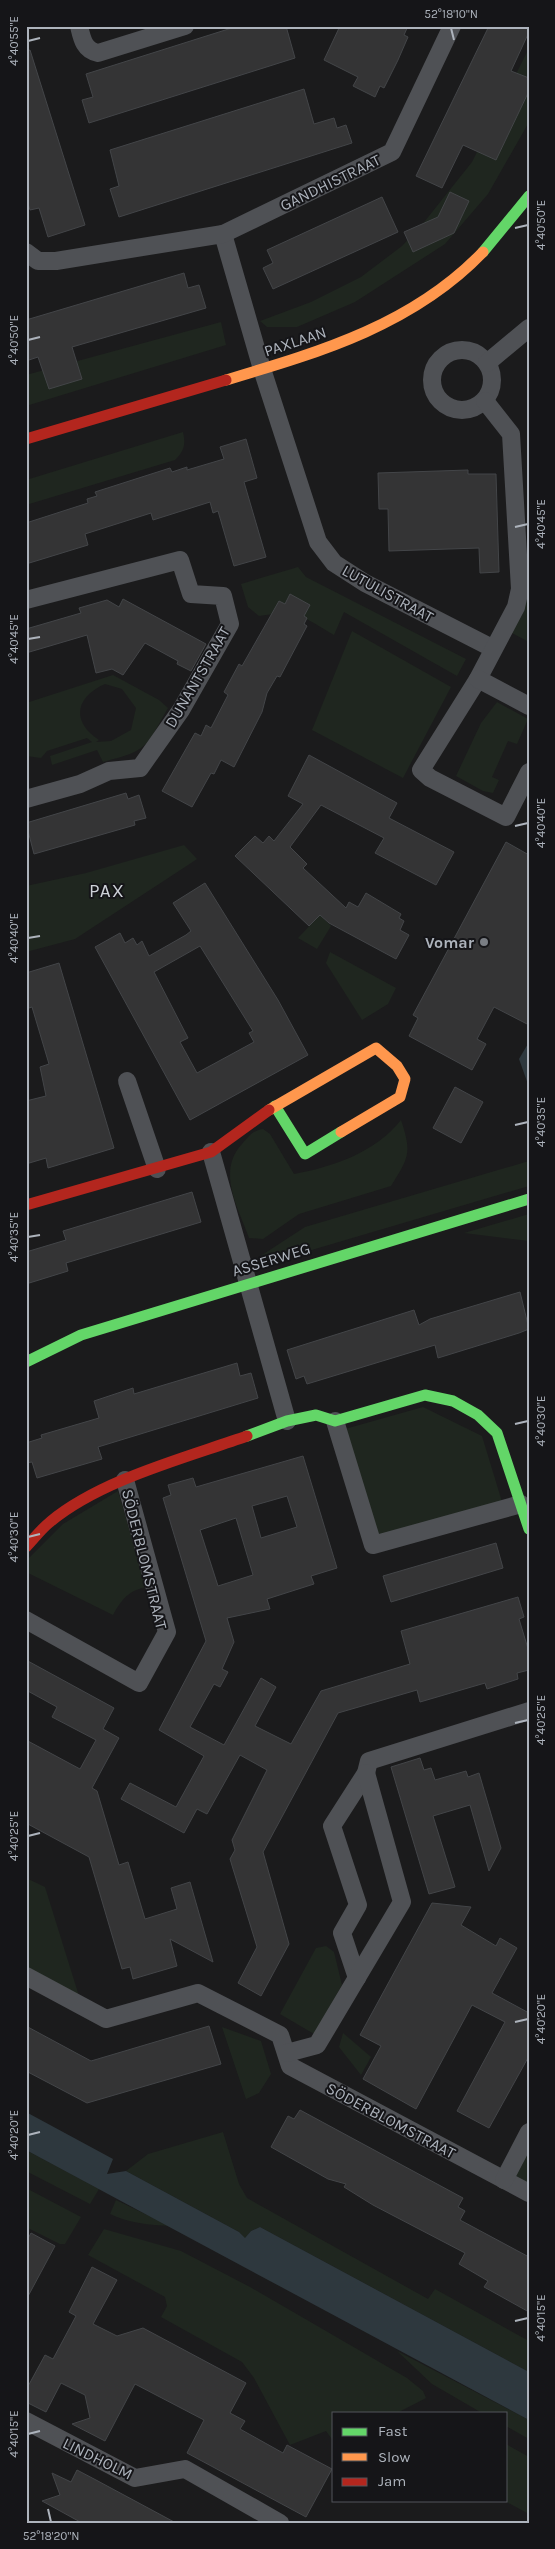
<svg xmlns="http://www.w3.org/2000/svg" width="555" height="2549" viewBox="0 0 555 2549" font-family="Karla,sans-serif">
  <rect width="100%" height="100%" fill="#1b1b1c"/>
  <g fill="#1f261f" fill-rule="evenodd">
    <polygon points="529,48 529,122 488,194 445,244 355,302 297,327 267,327 260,321 311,302 361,277 402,246 421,226 472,162"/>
    <polygon points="221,322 226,345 26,406 26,375"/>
    <path d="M183,432C186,445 184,451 175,460L26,505V480Z"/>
    <path d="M298,567L306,577L466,659L457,676L344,612L334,635C302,616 298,610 259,616L248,607L241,584Z"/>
    <polygon points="529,596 529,642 508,631"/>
    <polygon points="352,631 451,687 403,778 312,730"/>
    <path d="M113,675L159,700L168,708C145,748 149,750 103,762L97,750L52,765L50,756L92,742L87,738L47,751L41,758L26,756V703ZM105,684L122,689L136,708L131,730L111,741L96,742L99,740C71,722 75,697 105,684Z"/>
    <polygon points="497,702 528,719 517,744 508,741 492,777 499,780 493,793 483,791 456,776 481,723"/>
    <polygon points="184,845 197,859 188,865 75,939 26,952 26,886 86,873"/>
    <polygon points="320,915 331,926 317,949 298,938"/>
    <polygon points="330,952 396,988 388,1004 362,1020 326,963"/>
    <path d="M401,1120C412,1153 409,1157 391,1186L299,1214L263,1239L249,1238C239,1209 216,1172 242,1144C249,1136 252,1131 263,1129L270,1134L294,1174C333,1167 376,1152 401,1120Z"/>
    <polygon points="529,1161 529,1186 254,1267 253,1261 305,1227"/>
    <polygon points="529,1214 529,1241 464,1233"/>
    <polygon points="423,1407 482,1436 503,1505 373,1540 345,1429"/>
    <path d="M118,1491L146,1587C128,1591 122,1599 113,1615L26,1572V1561L63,1524Z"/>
    <polygon points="26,1878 45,1887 79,1996 26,1970"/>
    <polygon points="326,1946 334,1952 342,1985 314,2034 280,2014 316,1948"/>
    <polygon points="222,2027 261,2041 271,2074 259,2093 246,2099"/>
    <polygon points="343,2033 371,2057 361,2075 339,2047"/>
    <polygon points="223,2132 239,2184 247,2198 428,2299 435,2289 529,2341 529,2372 260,2227 251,2231 245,2239 239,2232 126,2171 148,2154"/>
    <polygon points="26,2150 99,2189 90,2204 26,2171"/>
    <polygon points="523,2153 529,2156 529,2188 510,2179"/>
    <polygon points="26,2188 81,2217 65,2244 60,2244 26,2227"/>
    <path d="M116,2200L170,2226C150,2225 128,2223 110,2214Z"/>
    <polygon points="104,2229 181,2251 250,2287 407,2378 423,2391 426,2398 397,2413 334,2413 334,2442 326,2431 290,2445 254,2378 242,2362 161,2317 167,2306 165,2297 88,2255"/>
    <polygon points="397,2351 529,2420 529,2439 506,2426 506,2413 482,2413 432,2384"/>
    <polygon points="506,2444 529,2457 529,2514 503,2500 506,2500"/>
  </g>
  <g fill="#2e383e">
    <polygon points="529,1042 529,1087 519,1059"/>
    <polygon points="26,2112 113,2159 107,2174 126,2171 239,2232 245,2238 251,2231 260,2227 529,2372 529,2420 26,2150"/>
  </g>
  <g fill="#343435" stroke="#434548" fill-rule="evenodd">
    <polygon points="238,26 286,26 295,58 89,123 82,100 93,97 86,74"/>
    <polygon points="340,26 408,26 404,35 408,37 398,60 384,88 380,86 375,97 353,86 358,77 324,60"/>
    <polygon points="489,26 529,26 529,32 511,71 529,78 529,91 496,160 463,145 442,188 416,176"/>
    <polygon points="30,50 85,225 48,237 39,208 30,210 26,197 26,51"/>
    <polygon points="304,89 314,124 334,118 337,128 346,125 352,143 119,217 110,189 119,186 110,150"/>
    <polygon points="450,192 469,201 454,233 413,252 404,232 438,217"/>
    <polygon points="382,197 398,232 273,289 263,268 273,263 267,250"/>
    <polygon points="184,273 188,288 199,285 206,308 72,347 82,379 49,389 38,357 26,361 26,320"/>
    <polygon points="246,439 257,478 244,482 266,557 234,566 218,511 213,513 210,502 153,520 151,513 85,534 88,545 26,564 26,523 88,503 87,499 97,496 95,492 170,468 172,472 187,467 187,470 224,459 220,447"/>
    <polygon points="468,470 468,474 496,474 499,572 480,573 479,548 389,551 388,509 379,509 378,473"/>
    <polygon points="290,594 310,605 304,616 307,618 304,624 307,626 280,677 277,676 267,693 262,712 234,767 221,760 214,774 211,773 192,807 162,791 195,733 201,736 206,725 211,728 228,695 224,692 239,664 242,666 279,601 285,604"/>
    <polygon points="123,599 206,644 191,671 177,664 178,661 145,643 123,675 112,669 96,673 87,635 26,653 26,629 81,613 79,608 107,600 119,607"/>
    <polygon points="309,755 397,803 389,818 454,852 436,885 375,853 384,838 321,805 290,847 307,864 303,868 346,908 349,902 358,907 366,893 401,914 399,918 404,921 400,930 409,935 396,959 329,923 320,915 309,926 235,856 255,836 263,843 269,836 274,841 303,804 288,796"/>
    <polygon points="126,793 128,799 139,795 146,818 134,821 135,825 34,854 26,823"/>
    <polygon points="506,842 529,855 529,1025 494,1007 477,1039 486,1044 472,1070 409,1036 418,1018 413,1015"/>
    <path d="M205,883L278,1000L308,1055L190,1120L95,947L120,933L125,943L133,938L137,945L142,941L149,956L186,935L191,931L173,903ZM200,946L253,1031L249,1033L254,1042L197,1073L180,1042L188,1038L154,972Z"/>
    <polygon points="59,963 114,1148 48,1168 46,1158 26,1164 26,1101 46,1096 40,1067 49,1064 32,1007 26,1009 26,973"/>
    <polygon points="455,1087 483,1102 461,1143 433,1128"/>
    <polygon points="192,1192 201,1222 66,1263 68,1271 26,1284 26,1252 66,1240 63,1231"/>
    <polygon points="520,1292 529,1329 519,1333 438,1358 435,1345 307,1384 304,1376 296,1379 287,1350 414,1310 419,1325 430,1319"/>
    <polygon points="237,1363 240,1376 251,1373 258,1398 98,1447 102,1459 37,1478 32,1462 26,1463 26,1443 42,1438 41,1435 99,1418 94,1401 133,1388 134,1394"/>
    <path d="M303,1456L337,1568L311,1576L314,1584L267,1599L270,1609L227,1618L234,1642L222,1669L228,1672L220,1687L214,1684L190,1727L224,1745L261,1678L276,1687L255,1726L291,1744L321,1691L410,1664L401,1631L518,1597L524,1617L519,1619L529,1652V1670L517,1673L518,1679L487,1689L485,1683L420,1702L417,1690L338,1713L263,1852L289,1944L261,1996L238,1983L257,1947L230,1859L235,1850L232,1840L267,1770L240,1755L207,1814L197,1809L184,1833L121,1799L130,1783L176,1807L204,1756L159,1730L206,1641L163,1498L171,1495L168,1485L193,1478L196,1487ZM287,1496L297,1527L261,1538L252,1506ZM236,1518L253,1575L218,1586L200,1530Z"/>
    <polygon points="496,1543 503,1568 391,1602 383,1576"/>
    <polygon points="26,1660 114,1708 103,1729 119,1738 92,1788 97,1791 119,1865 128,1862 145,1919 177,1909 171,1888 190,1882 213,1962 170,1939 177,1966 133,1979 130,1967 122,1969 89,1857 26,1823 26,1740 80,1769 96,1740 52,1717 57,1707 26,1690"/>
    <polygon points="420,1758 424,1770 431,1768 435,1780 466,1771 468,1777 479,1773 501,1848 489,1871 470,1805 433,1816 455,1887 429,1894 391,1767"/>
    <polygon points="432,1903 471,1907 461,1925 496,1946 500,1938 517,1948 492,1993 529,2013 529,2056 489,2128 457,2111 505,2022 472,2005 416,2109 363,2079 381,2046 360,2035"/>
    <polygon points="26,2026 91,2061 209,2026 221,2064 87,2103 26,2071"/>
    <polygon points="300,2110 463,2198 458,2207 465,2211 460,2220 529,2257 529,2312 484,2287 488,2281 459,2264 465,2253 373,2205 344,2187 346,2184 328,2179 271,2147 288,2116 294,2119"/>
    <polygon points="31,2233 55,2246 26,2300 26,2242"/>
    <polygon points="92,2267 117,2280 93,2324 117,2336 143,2328 246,2383 230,2413 245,2421 240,2429 283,2453 287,2445 332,2469 306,2517 187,2453 204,2420 135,2384 105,2441 72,2424 90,2418 85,2395 61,2383 46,2412 26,2402 26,2390 45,2355 53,2359 76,2316 69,2312"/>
    <polygon points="77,2470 96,2480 176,2523 82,2523 42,2501 60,2495 52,2473 71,2482"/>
  </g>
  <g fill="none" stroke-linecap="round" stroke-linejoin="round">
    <g stroke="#4f5155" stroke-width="18">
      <path d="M79,26C82,39 84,50 98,53L185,26"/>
      <polyline points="223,234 262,369 318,542 334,563 365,583 492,648"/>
      <polyline points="26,252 38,261 56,261 223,234 392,152 452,26"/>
      <circle cx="462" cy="380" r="30"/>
      <polyline points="487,363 529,328"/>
      <polyline points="485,401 511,434 520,589 516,607 478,679 421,770 430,778 506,817 529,772"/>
      <polyline points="26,600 180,560 191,594 223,596 230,624 181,710 140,768 109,771 80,784 26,799"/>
      <polyline points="478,679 529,706"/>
      <polyline points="127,1081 157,1169"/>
      <polyline points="211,1152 287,1421"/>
      <polyline points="335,1421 373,1545 521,1504"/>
      <polyline points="26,1620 139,1683 167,1632 125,1480"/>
      <polyline points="26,1976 106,2019 198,1993 280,2035 290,2066 529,2193"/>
      <polyline points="357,1978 342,1933 358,1905 332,1826 366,1773 369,1761 529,1711"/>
      <polyline points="287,2053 317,2045 402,1902 366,1773"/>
      <polyline points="504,2180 529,2132"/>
      <polyline points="26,2421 135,2478 185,2469 280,2523"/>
    </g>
    <g stroke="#63d668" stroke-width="11">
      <polyline points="483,252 529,196"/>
      <polyline points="275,1106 305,1154 341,1132"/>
      <polyline points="26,1362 81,1335 529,1199"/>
      <polyline points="247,1436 287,1421 316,1415 335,1421 425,1395 453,1401 478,1415 497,1433 529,1529"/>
    </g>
    <g stroke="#ff974d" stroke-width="11">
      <path d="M226,380C320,352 413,325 483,252"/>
      <polyline points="269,1110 376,1048 397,1066 405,1079 400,1097 341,1132"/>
    </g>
    <g stroke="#b3261e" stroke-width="11">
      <polyline points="26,439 226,380"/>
      <polyline points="26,1205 211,1152 269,1110"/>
      <path d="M26,1547C34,1539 41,1529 50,1522C100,1480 185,1458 247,1436"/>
    </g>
  </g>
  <path fill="none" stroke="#adb3bc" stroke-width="2" d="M451,28L454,40M28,41L40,38M515,228L528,225M28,340L40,337M515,527L528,524M28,639L40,637M515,826L528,823M28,938L40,936M515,1125L528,1122M28,1237L40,1235M515,1424L528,1421M28,1537L40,1534M515,1723L528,1720M28,1836L40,1833M515,2022L528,2019M28,2135L40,2132M515,2321L528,2318M28,2434L40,2431M48,2509L51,2522"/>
  <circle fill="#7a7e84" stroke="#151518" stroke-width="2" cx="484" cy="942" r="5"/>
  <g text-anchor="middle" stroke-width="4" stroke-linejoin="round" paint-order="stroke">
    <g font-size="16" fill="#adb3bc" stroke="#151518">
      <text transform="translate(330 182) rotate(-26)" y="6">GANDHISTRAAT</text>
      <text transform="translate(295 341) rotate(-18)" y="6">PAXLAAN</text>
      <text transform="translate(388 593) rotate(29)" y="6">LUTULISTRAAT</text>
      <text transform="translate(197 677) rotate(-60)" y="6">DUNANTSTRAAT</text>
      <text transform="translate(271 1259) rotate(-17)" y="6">ASSERWEG</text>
      <text transform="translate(145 1559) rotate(76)" y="6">SÖDERBLOMSTRAAT</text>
      <text transform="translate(391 2120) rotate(28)" y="6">SÖDERBLOMSTRAAT</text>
      <text transform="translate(98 2458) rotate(26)" y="6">LINDHOLM</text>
    </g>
    <g font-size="16" font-weight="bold" fill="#adb3bc" stroke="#151518" text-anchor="end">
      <text x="474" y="948">Vomar</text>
    </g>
    <g font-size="19" letter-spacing="1" fill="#ced2d8" stroke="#151518">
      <text x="107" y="897">PAX</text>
    </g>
  </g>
  <rect width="555" height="2549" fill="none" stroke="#151518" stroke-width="55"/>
  <rect x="332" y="2412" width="175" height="90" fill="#151518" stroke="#52545a"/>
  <rect x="342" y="2428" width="25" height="8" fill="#63d668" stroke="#52545a"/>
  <text x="378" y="2436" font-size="15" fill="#adb3bc">Fast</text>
  <rect x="342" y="2453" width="25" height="8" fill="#ff974d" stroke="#52545a"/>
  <text x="378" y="2462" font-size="15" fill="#adb3bc">Slow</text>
  <rect x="342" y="2478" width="25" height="8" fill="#b3261e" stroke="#52545a"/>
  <text x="378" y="2486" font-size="15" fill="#adb3bc">Jam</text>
  <rect x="28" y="28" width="500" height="2494" fill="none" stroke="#adb3bc" stroke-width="2"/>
  <g font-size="12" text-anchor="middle" fill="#adb3bc">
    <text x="451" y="18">52°18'10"N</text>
    <text transform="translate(14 41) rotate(-90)" y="4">4°40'55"E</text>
    <text transform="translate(541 225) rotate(-90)" y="4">4°40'50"E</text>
    <text transform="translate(14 340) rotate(-90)" y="4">4°40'50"E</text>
    <text transform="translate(541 524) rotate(-90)" y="4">4°40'45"E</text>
    <text transform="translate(14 639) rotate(-90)" y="4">4°40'45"E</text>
    <text transform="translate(541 823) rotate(-90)" y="4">4°40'40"E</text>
    <text transform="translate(14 938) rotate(-90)" y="4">4°40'40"E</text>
    <text transform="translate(541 1122) rotate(-90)" y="4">4°40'35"E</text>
    <text transform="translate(14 1237) rotate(-90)" y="4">4°40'35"E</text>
    <text transform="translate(541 1421) rotate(-90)" y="4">4°40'30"E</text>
    <text transform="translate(14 1537) rotate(-90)" y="4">4°40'30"E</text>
    <text transform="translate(541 1720) rotate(-90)" y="4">4°40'25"E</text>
    <text transform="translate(14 1836) rotate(-90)" y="4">4°40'25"E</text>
    <text transform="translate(541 2019) rotate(-90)" y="4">4°40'20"E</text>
    <text transform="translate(14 2135) rotate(-90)" y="4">4°40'20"E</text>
    <text transform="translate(541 2318) rotate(-90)" y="4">4°40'15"E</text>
    <text transform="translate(14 2434) rotate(-90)" y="4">4°40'15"E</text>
    <text x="51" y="2540">52°18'20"N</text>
  </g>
</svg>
